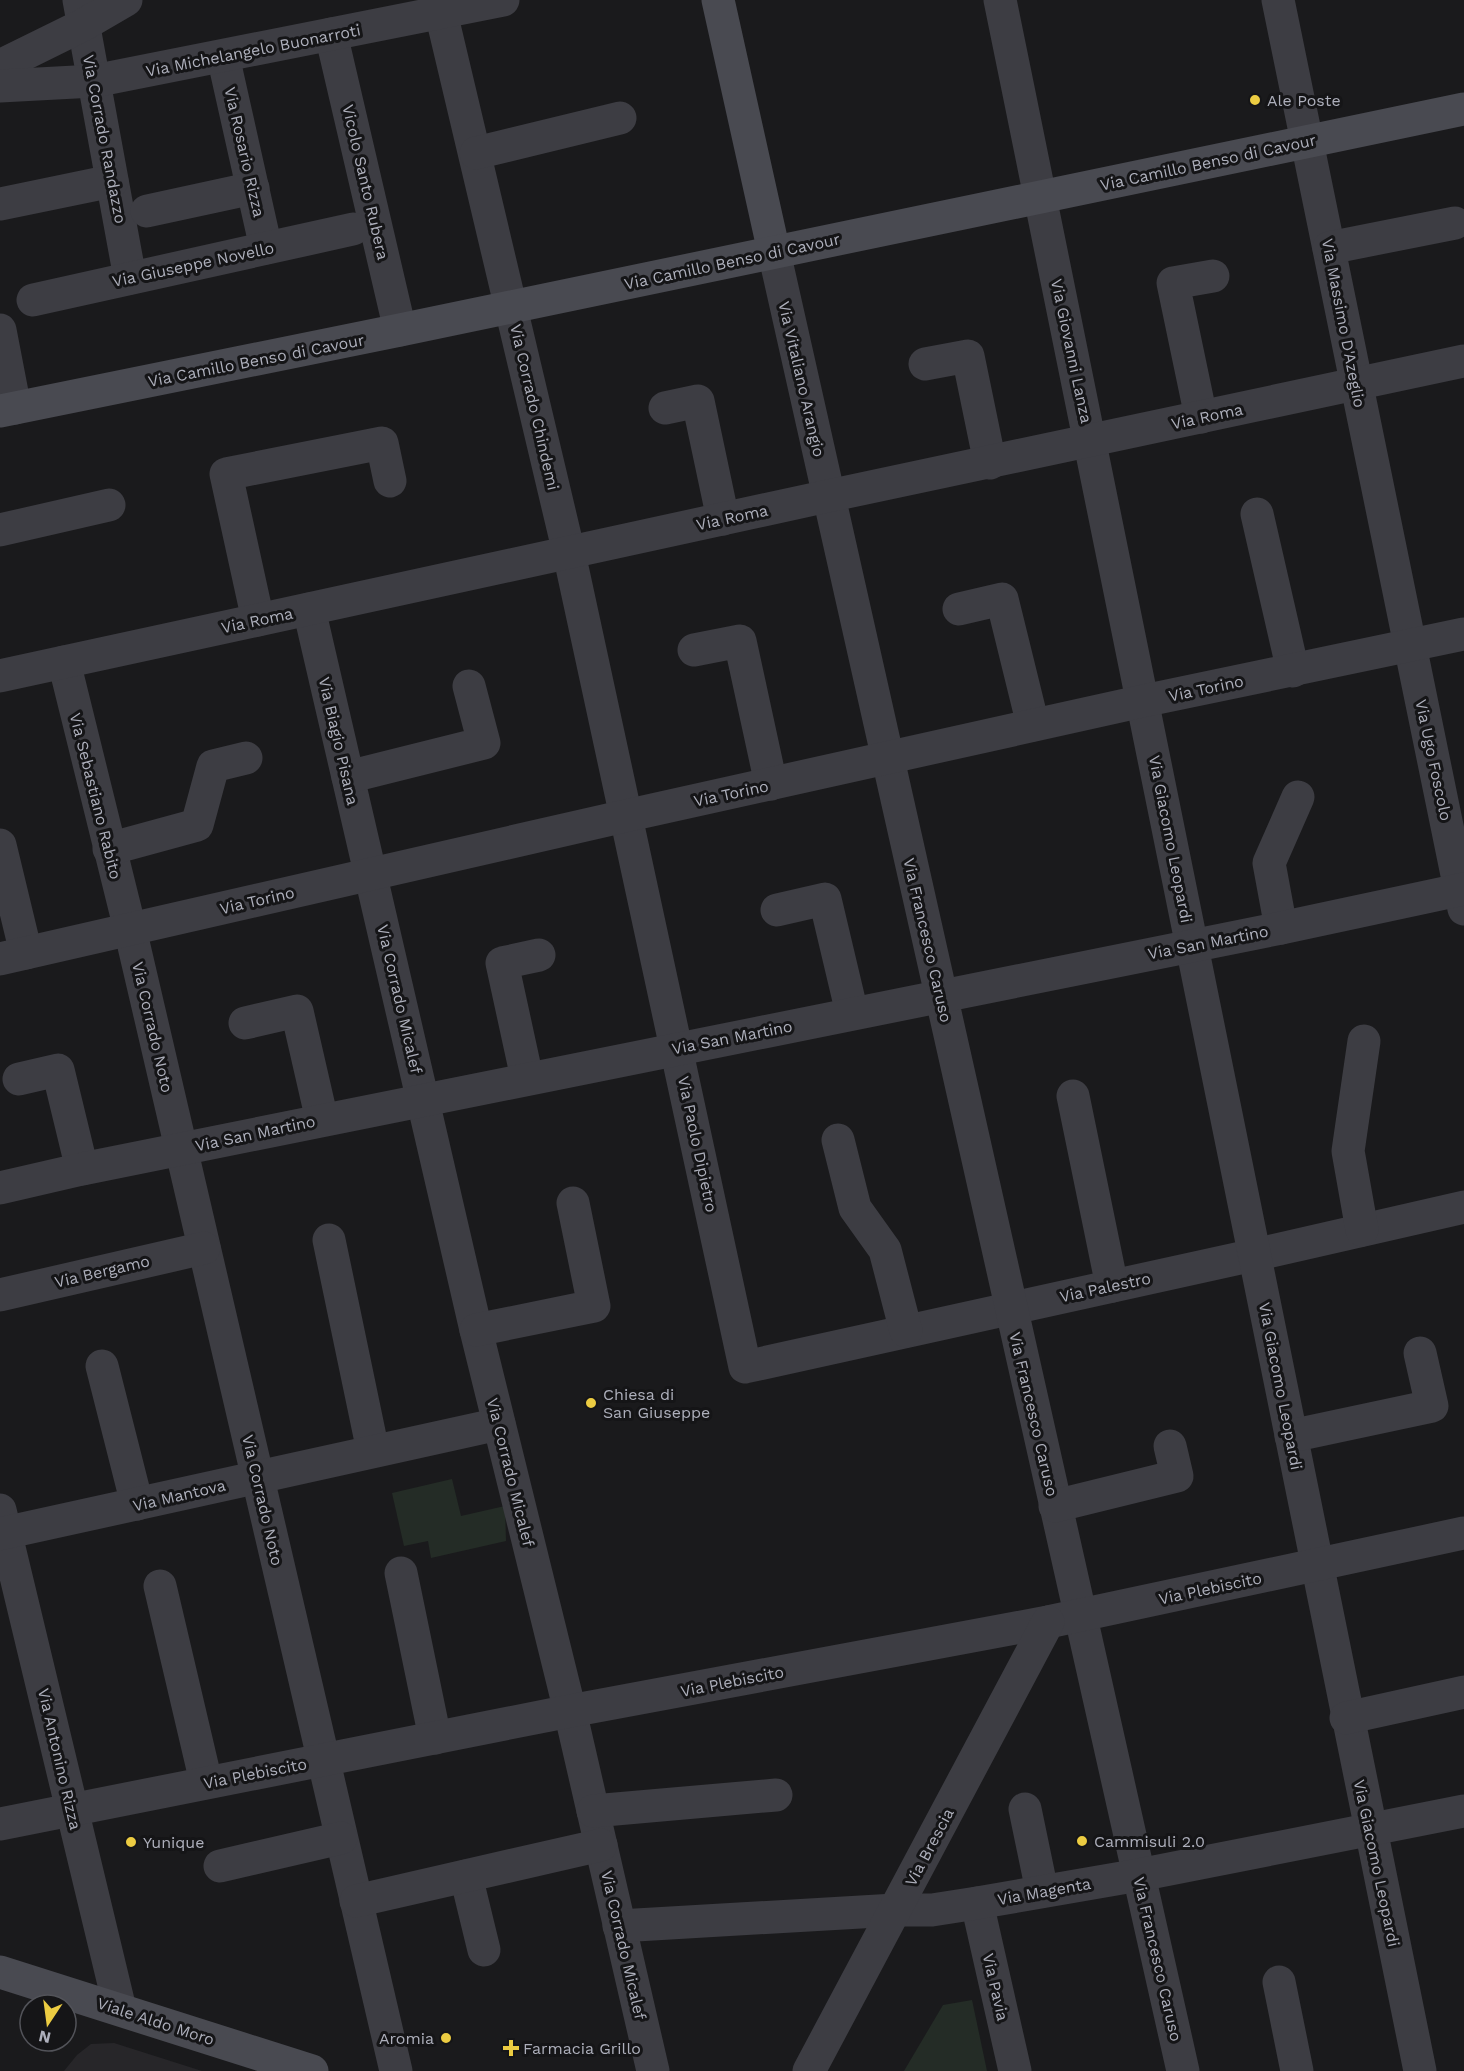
<svg xmlns="http://www.w3.org/2000/svg" width="1464" height="2071" viewBox="0 0 1464 2071" font-family="'Work Sans',sans-serif">
  <rect width="100%" height="100%" fill="#1a1a1c"/>
  <polygon fill="#272629" points="114,2043 202,2071 64,2071 77,2055 91,2044"/>
  <g fill="#242c26">
    <polygon points="452,1479 461,1516 505,1506 506,1541 431,1558 428,1541 404,1546 392,1493"/>
    <polygon points="972,2000 987,2071 904,2071 943,2005"/>
  </g>
  <g fill="none" stroke-linecap="round" stroke-linejoin="round">
    <g stroke="#3d3d43" stroke-width="33">
      <polyline points="79,0 130,278"/>
      <polyline points="438,0 569,553 745,1367 1254,1255 1464,1207"/>
      <path d="M1000,0C1141,690 1277,1381 1420,2071"/>
      <polyline points="1278,0 1464,909"/>
      <polyline points="331,34 400,330"/>
      <polyline points="223,56 266,248"/>
      <polyline points="0,66 83,25 126,0"/>
      <polyline points="0,86 94,81 503,0"/>
      <polyline points="476,153 620,118"/>
      <polyline points="0,204 112,181"/>
      <polyline points="147,211 253,188"/>
      <polyline points="1329,248 1455,223"/>
      <polyline points="774,252 1183,2071"/>
      <polyline points="33,300 353,229"/>
      <polyline points="0,330 15,408"/>
      <polyline points="925,364 968,356 990,463"/>
      <polyline points="665,408 698,401 723,519"/>
      <polyline points="1201,417 1173,283 1213,276"/>
      <polyline points="1257,514 1293,671"/>
      <polyline points="0,530 109,505"/>
      <polyline points="309,609 476,1330 570,1711 653,2071"/>
      <polyline points="959,609 1002,599 1033,725"/>
      <polyline points="258,620 226,474 382,443 390,481"/>
      <polyline points="694,650 740,641 771,784"/>
      <polyline points="64,662 130,929 396,2071"/>
      <polyline points="0,676 828,496 1464,361"/>
      <polyline points="348,777 484,743 469,686"/>
      <polyline points="0,845 26,953"/>
      <polyline points="109,849 197,825 213,766 246,758"/>
      <polyline points="777,910 825,899 852,1013"/>
      <polyline points="1281,928 1269,863 1298,797"/>
      <polyline points="0,959 625,816 1143,701 1464,634"/>
      <polyline points="245,1023 297,1011 322,1120"/>
      <polyline points="527,1078 502,963 539,955"/>
      <polyline points="19,1079 58,1070 82,1169"/>
      <polyline points="1073,1096 1112,1286"/>
      <polyline points="838,1140 855,1208 885,1250 906,1331"/>
      <polyline points="0,1188 82,1169 1281,928 1464,889"/>
      <polyline points="1362,1230 1348,1151 1364,1041"/>
      <polyline points="329,1240 373,1451"/>
      <polyline points="0,1295 204,1248"/>
      <polyline points="476,1330 594,1306 573,1203"/>
      <polyline points="102,1366 137,1504"/>
      <polyline points="1291,1436 1432,1406 1420,1353"/>
      <polyline points="1055,1506 1177,1476 1170,1446"/>
      <polyline points="0,1510 120,2009"/>
      <polyline points="0,1534 499,1424"/>
      <polyline points="401,1573 435,1738"/>
      <polyline points="160,1586 206,1782"/>
      <polyline points="1346,1718 1464,1692"/>
      <polyline points="1025,1809 1042,1891"/>
      <polyline points="593,1811 776,1795"/>
      <polyline points="0,1824 570,1711 1048,1622 1464,1533"/>
      <polyline points="220,1866 341,1838"/>
      <polyline points="466,1876 484,1950"/>
      <polyline points="356,1901 601,1845"/>
      <polyline points="977,1903 1015,2071"/>
      <polyline points="619,1926 895,1910 932,1910 977,1903 1139,1875 1464,1811"/>
      <polyline points="1279,1982 1297,2071"/>
      <polyline points="809,2071 1048,1622"/>
    </g>
    <g stroke="#494a51" stroke-width="33">
      <polyline points="718,0 774,252"/>
      <polyline points="0,411 400,330 1464,109"/>
      <polyline points="0,1972 312,2071"/>
    </g>
  </g>
  <g fill="#eccc42" stroke="#151517" stroke-width="2">
    <circle cx="1255" cy="100" r="6"/>
    <circle cx="591" cy="1403" r="6"/>
    <circle cx="1082" cy="1841" r="6"/>
    <circle cx="131" cy="1842" r="6"/>
    <circle cx="446" cy="2038" r="6"/>
    <path d="M508 2039h6v6h6v6h-6v6h-6v-6h-6v-6h6z"/>
  </g>
  <g text-anchor="middle" stroke-width="6" stroke-linejoin="round" paint-order="stroke">
    <g font-size="16" fill="#adafbb" stroke="#151517">
      <text transform="translate(253 50) rotate(-11)" y="6">Via Michelangelo Buonarroti</text>
      <text transform="translate(105 139) rotate(79)" y="6">Via Corrado Randazzo</text>
      <text transform="translate(245 152) rotate(77)" y="6">Via Rosario Rizza</text>
      <text transform="translate(1208 162) rotate(-12)" y="6">Via Camillo Benso di Cavour</text>
      <text transform="translate(366 182) rotate(77)" y="6">Vicolo Santo Rubera</text>
      <text transform="translate(732 261) rotate(-12)" y="6">Via Camillo Benso di Cavour</text>
      <text transform="translate(193 264) rotate(-12)" y="6">Via Giuseppe Novello</text>
      <text transform="translate(1344 323) rotate(79)" y="6">Via Massimo D'Azeglio</text>
      <text transform="translate(1072 351) rotate(78)" y="6">Via Giovanni Lanza</text>
      <text transform="translate(256 360) rotate(-11)" y="6">Via Camillo Benso di Cavour</text>
      <text transform="translate(802 379) rotate(77)" y="6">Via Vitaliano Arangio</text>
      <text transform="translate(535 407) rotate(77)" y="6">Via Corrado Chindemi</text>
      <text transform="translate(1207 416) rotate(-12)" y="6">Via Roma</text>
      <text transform="translate(732 517) rotate(-12)" y="6">Via Roma</text>
      <text transform="translate(257 620) rotate(-12)" y="6">Via Roma</text>
      <text transform="translate(1206 688) rotate(-12)" y="6">Via Torino</text>
      <text transform="translate(339 741) rotate(77)" y="6">Via Biagio Pisana</text>
      <text transform="translate(1434 760) rotate(78)" y="6">Via Ugo Foscolo</text>
      <text transform="translate(731 793) rotate(-12)" y="6">Via Torino</text>
      <text transform="translate(96 796) rotate(76)" y="6">Via Sebastiano Rabito</text>
      <text transform="translate(1171 839) rotate(79)" y="6">Via Giacomo Leopardi</text>
      <text transform="translate(257 900) rotate(-13)" y="6">Via Torino</text>
      <text transform="translate(928 940) rotate(77)" y="6">Via Francesco Caruso</text>
      <text transform="translate(1208 942) rotate(-11)" y="6">Via San Martino</text>
      <text transform="translate(400 999) rotate(77)" y="6">Via Corrado Micalef</text>
      <text transform="translate(153 1027) rotate(77)" y="6">Via Corrado Noto</text>
      <text transform="translate(732 1037) rotate(-11)" y="6">Via San Martino</text>
      <text transform="translate(255 1133) rotate(-12)" y="6">Via San Martino</text>
      <text transform="translate(698 1144) rotate(78)" y="6">Via Paolo Dipietro</text>
      <text transform="translate(102 1271) rotate(-13)" y="6">Via Bergamo</text>
      <text transform="translate(1105 1287) rotate(-12)" y="6">Via Palestro</text>
      <text transform="translate(1281 1386) rotate(79)" y="6">Via Giacomo Leopardi</text>
      <text transform="translate(1034 1414) rotate(77)" y="6">Via Francesco Caruso</text>
      <text transform="translate(511 1472) rotate(76)" y="6">Via Corrado Micalef</text>
      <text transform="translate(179 1495) rotate(-13)" y="6">Via Mantova</text>
      <text transform="translate(263 1500) rotate(77)" y="6">Via Corrado Noto</text>
      <text transform="translate(1210 1588) rotate(-12)" y="6">Via Plebiscito</text>
      <text transform="translate(732 1681) rotate(-11)" y="6">Via Plebiscito</text>
      <text transform="translate(60 1759) rotate(77)" y="6">Via Antonino Rizza</text>
      <text transform="translate(255 1773) rotate(-11)" y="6">Via Plebiscito</text>
      <text transform="translate(929 1847) rotate(-62)" y="6">Via Brescia</text>
      <text transform="translate(1377 1863) rotate(78)" y="6">Via Giacomo Leopardi</text>
      <text transform="translate(1044 1891) rotate(-10)" y="6">Via Magenta</text>
      <text transform="translate(624 1945) rotate(77)" y="6">Via Corrado Micalef</text>
      <text transform="translate(1158 1959) rotate(77)" y="6">Via Francesco Caruso</text>
      <text transform="translate(996 1987) rotate(77)" y="6">Via Pavia</text>
      <text transform="translate(156 2021) rotate(18)" y="6">Viale Aldo Moro</text>
    </g>
    <g font-size="16" fill="#adafbb" stroke="#151517" text-anchor="start">
      <text x="1267" y="106">Ale Poste</text>
      <text x="603" y="1400">Chiesa di<tspan x="603" dy="18">San Giuseppe</tspan></text>
      <text x="1094" y="1847">Cammisuli 2.0</text>
      <text x="143" y="1848">Yunique</text>
      <text x="434" y="2044" text-anchor="end">Aromia</text>
      <text x="523" y="2054">Farmacia Grillo</text>
    </g>
  </g>
  <g transform="translate(48 2023) rotate(193)"><circle r="28" fill="#151517" stroke="#525359" stroke-width="1.5"/>
  <path d="M0-4.5L10 22L0 15L-10 22Z" fill="#eccc42"/>
  <text y="-9" font-size="16" font-weight="bold" text-anchor="middle" fill="#adafbb">N</text>
  </g>
</svg>
